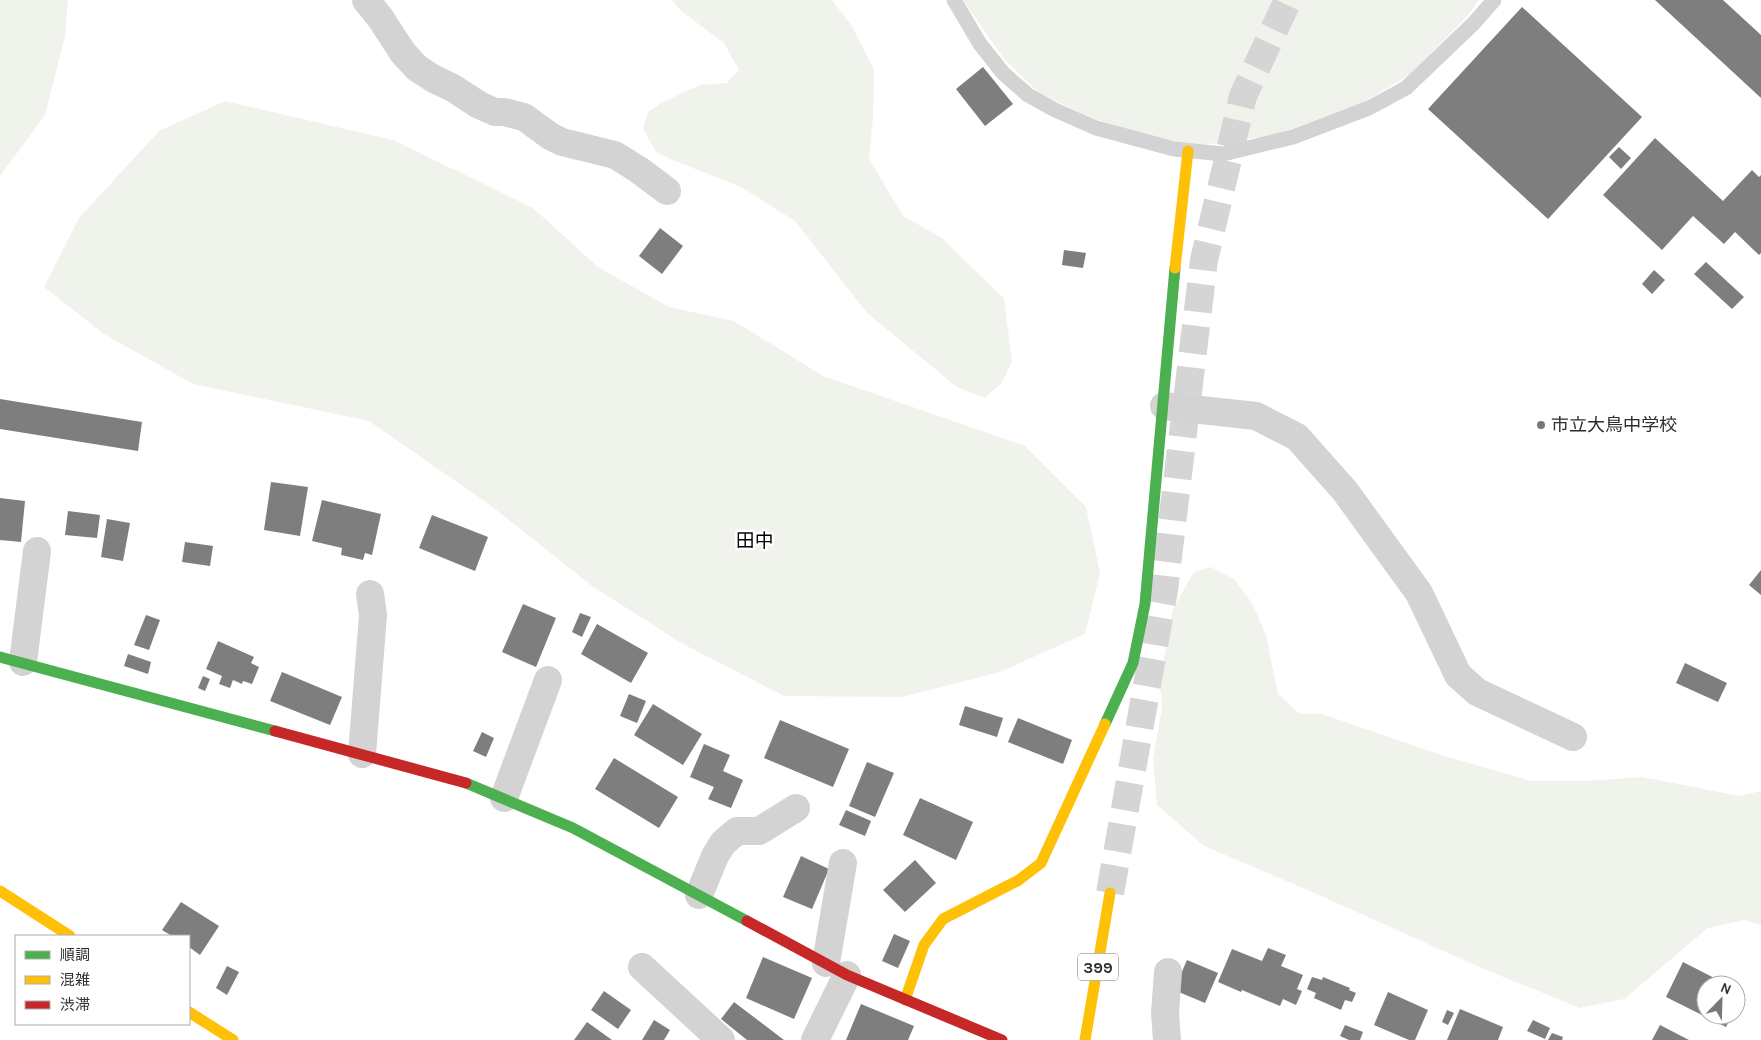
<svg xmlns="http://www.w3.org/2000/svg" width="1761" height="1040" viewBox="0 0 1761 1040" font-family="Karla,'Noto Sans JP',sans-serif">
  <rect width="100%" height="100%" fill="#fff"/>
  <g fill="#f0f3ec">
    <polygon points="0,0 68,0 65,36 45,115 0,176"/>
    <polygon points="672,0 832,0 851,25 874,69 873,116 869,159 903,216 942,238 1004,299 1012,361 1002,383 984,398 957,387 867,313 795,221 741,187 675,161 656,152 643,129 648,112 661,103 700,85 727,83 739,70 724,43 681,11"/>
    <polygon points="963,0 1479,0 1464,20 1409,75 1362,103 1275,135 1195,146 1130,131 1090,117 1039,93 1004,59"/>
    <polygon points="225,101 393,140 533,208 598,267 669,307 734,321 823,376 1025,446 1086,507 1100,573 1085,634 1000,672 902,697 784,696 683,644 592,586 490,505 369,421 193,384 104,334 44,287 79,218 159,131"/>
    <polygon points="1211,567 1234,579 1252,603 1266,635 1278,694 1300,714 1322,714 1438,754 1532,781 1587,781 1642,777 1740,796 1761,791 1761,925 1744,920 1708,928 1624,999 1580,1008 1486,970 1310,891 1204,846 1157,805 1153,758 1162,709 1160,681 1173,609 1194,572"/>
  </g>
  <g fill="#7e7e7e">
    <polygon points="1655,0 1723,0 1761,35 1761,98"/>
    <polygon points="1522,7 1642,117 1548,219 1428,109"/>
    <polygon points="983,67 1013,104 985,126 956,89"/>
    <polygon points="1655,138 1723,201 1752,170 1759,177 1761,175 1761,253 1759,255 1735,232 1724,244 1693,216 1662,250 1603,195"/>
    <polygon points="1619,147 1631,158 1621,169 1609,157"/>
    <polygon points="660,228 683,246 662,274 639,256"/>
    <polygon points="1064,250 1086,253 1083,268 1062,265"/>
    <polygon points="1706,262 1744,297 1732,309 1694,274"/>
    <polygon points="1654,270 1665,280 1652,294 1642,284"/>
    <polygon points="0,399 142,422 138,451 0,429"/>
    <polygon points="271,482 308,487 300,536 264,530"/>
    <polygon points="0,498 25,501 21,542 0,540"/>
    <polygon points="322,500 381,514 372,555 365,553 363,560 341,555 342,548 312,541"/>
    <polygon points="68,511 100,515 97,538 65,535"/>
    <polygon points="432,515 488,537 475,571 419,548"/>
    <polygon points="107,519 130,523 123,561 101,557"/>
    <polygon points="185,542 213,546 210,566 182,562"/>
    <polygon points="1761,570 1761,595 1749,585"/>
    <polygon points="523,604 556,618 536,667 502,652"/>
    <polygon points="580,613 591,617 582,637 572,632"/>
    <polygon points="146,615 160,620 149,650 134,645"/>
    <polygon points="597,624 648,653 631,683 581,654"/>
    <polygon points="218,641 254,657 251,663 259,667 252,684 243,681 242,684 233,680 230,688 219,684 222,676 206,669"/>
    <polygon points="128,654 151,662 148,674 124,666"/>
    <polygon points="1685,663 1727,683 1718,702 1676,683"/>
    <polygon points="282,672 342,697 330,725 270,701"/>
    <polygon points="203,676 210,679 205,691 198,688"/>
    <polygon points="629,694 646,701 637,723 620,716"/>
    <polygon points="653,704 702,734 683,765 634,735"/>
    <polygon points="965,706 1003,718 997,737 959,725"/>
    <polygon points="1018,718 1072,740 1063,764 1008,742"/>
    <polygon points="780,720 849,749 833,787 764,758"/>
    <polygon points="482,732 494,738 486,757 473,751"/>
    <polygon points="704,744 730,755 723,771 743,780 731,808 708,799 714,787 690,777"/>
    <polygon points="614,758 678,797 659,828 595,789"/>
    <polygon points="867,762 894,773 875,817 849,806"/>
    <polygon points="920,798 973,822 956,860 903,835"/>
    <polygon points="846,810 871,821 865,836 839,825"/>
    <polygon points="801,856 829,869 812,909 783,897"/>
    <polygon points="915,860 936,883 905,912 883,890"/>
    <polygon points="181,902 219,926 200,955 189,947 189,936 172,936 162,930"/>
    <polygon points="894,934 910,941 898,968 882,961"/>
    <polygon points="1268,948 1286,955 1281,966 1303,975 1297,989 1302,991 1296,1005 1283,999 1280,1006 1242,990 1241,992 1218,982 1232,949 1262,961"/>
    <polygon points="763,957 812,978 794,1019 746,998"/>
    <polygon points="1187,960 1218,973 1205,1003 1174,990"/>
    <polygon points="1683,962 1728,985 1706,985 1706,1015 1732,1015 1726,1027 1666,997"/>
    <polygon points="227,966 239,972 227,995 216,988"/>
    <polygon points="1312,977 1322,980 1323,977 1350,988 1349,990 1356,993 1352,1002 1345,1000 1341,1010 1314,998 1316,993 1307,989"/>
    <polygon points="1736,989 1743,993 1736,1007"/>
    <polygon points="604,991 631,1010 618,1029 591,1010"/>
    <polygon points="1388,992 1428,1010 1415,1040 1409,1040 1374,1025"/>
    <polygon points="734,1002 784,1040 747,1040 721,1019"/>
    <polygon points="861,1004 914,1026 908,1040 846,1040"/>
    <polygon points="1460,1009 1503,1027 1498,1040 1447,1040"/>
    <polygon points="1447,1010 1454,1013 1448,1025 1442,1022"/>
    <polygon points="654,1020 670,1030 664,1040 642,1040"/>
    <polygon points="1533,1020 1550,1028 1545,1039 1527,1031"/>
    <polygon points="587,1022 612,1040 574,1040"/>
    <polygon points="1345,1025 1363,1032 1360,1040 1349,1040 1340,1036"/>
    <polygon points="1660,1025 1689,1040 1652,1040"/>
    <polygon points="1552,1033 1563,1037 1562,1040 1548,1040"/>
  </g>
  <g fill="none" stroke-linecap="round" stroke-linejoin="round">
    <polyline stroke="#d5d5d5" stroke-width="28" stroke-dasharray="28 14" stroke-linecap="butt" points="1110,893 1164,590 1204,260 1243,96 1288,0"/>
    <polyline stroke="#d3d3d3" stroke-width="15" points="954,0 980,44 1003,73 1028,95 1055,110 1096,128 1174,149 1223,154 1293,137 1369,108 1406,88 1474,23 1494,0"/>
    <g stroke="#d3d3d3" stroke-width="28">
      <polyline points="366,0 381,19 403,53 417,68 434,79 453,88 479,105 495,112 504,112 524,117 550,136 562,142 615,155 639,170 667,191"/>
      <polyline points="1164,406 1256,416 1297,437 1345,491 1419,593 1458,675 1477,692 1573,737"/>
      <polyline points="23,662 37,551"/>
      <polyline points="362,754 373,615 370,594"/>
      <polyline points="504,798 548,680"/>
      <polyline points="699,895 715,856 723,843 737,831 759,831 796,808"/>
      <polyline points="826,963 843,863"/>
      <polyline points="642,967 721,1040"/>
      <polyline points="815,1040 847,975"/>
      <polyline points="1167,1040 1165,1013 1168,972"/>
    </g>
    <g stroke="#4caf50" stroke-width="11">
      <polyline points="0,657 275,731"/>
      <polyline points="1105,724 1133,663 1145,604 1175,268"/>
      <polyline points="466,783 573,828 747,921"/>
    </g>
    <g stroke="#ffc107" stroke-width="11">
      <polyline points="1175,268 1188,151"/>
      <polyline points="0,891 70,936"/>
      <polyline points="905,1000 924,945 943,919 1019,880 1041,863 1105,724"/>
      <polyline points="189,1012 233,1040"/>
      <polyline points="1085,1040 1110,893"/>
    </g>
    <g stroke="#c62828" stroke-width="11">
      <polyline points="275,731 466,783"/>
      <polyline points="747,921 847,975 1002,1040"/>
    </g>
  </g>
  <circle fill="#777" stroke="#fff" stroke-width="2" cx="1541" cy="425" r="5"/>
  <g text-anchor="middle" stroke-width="5" stroke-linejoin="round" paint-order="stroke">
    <rect fill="#fff" stroke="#6d6d6d" stroke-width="1" x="1078" y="953.5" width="40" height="27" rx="4"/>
    <g font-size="16" font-weight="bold" fill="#2e2e2e">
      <text x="1098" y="973">399</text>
    </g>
    <g font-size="18" fill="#2e2e2e" stroke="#fff" text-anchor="start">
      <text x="1551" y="431">市立大鳥中学校</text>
    </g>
    <g font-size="19" fill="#000" stroke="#fff">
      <text x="755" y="547">田中</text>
    </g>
  </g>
  <rect x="15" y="935" width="175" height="90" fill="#ffffff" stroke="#ababab"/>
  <rect x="25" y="951" width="25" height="8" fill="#4caf50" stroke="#ababab"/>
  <text x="60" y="960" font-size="15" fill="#2e2e2e">順調</text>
  <rect x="25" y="976" width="25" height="8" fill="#ffc107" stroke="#ababab"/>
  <text x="60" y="985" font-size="15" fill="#2e2e2e">混雑</text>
  <rect x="25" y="1001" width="25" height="8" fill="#c62828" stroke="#ababab"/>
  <text x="60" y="1010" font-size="15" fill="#2e2e2e">渋滞</text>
  <g transform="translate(1721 1000) rotate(23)"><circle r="24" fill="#ffffff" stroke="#ababab"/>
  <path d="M0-4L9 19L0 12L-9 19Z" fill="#777777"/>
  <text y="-8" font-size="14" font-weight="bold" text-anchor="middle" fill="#2e2e2e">N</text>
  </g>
</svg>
